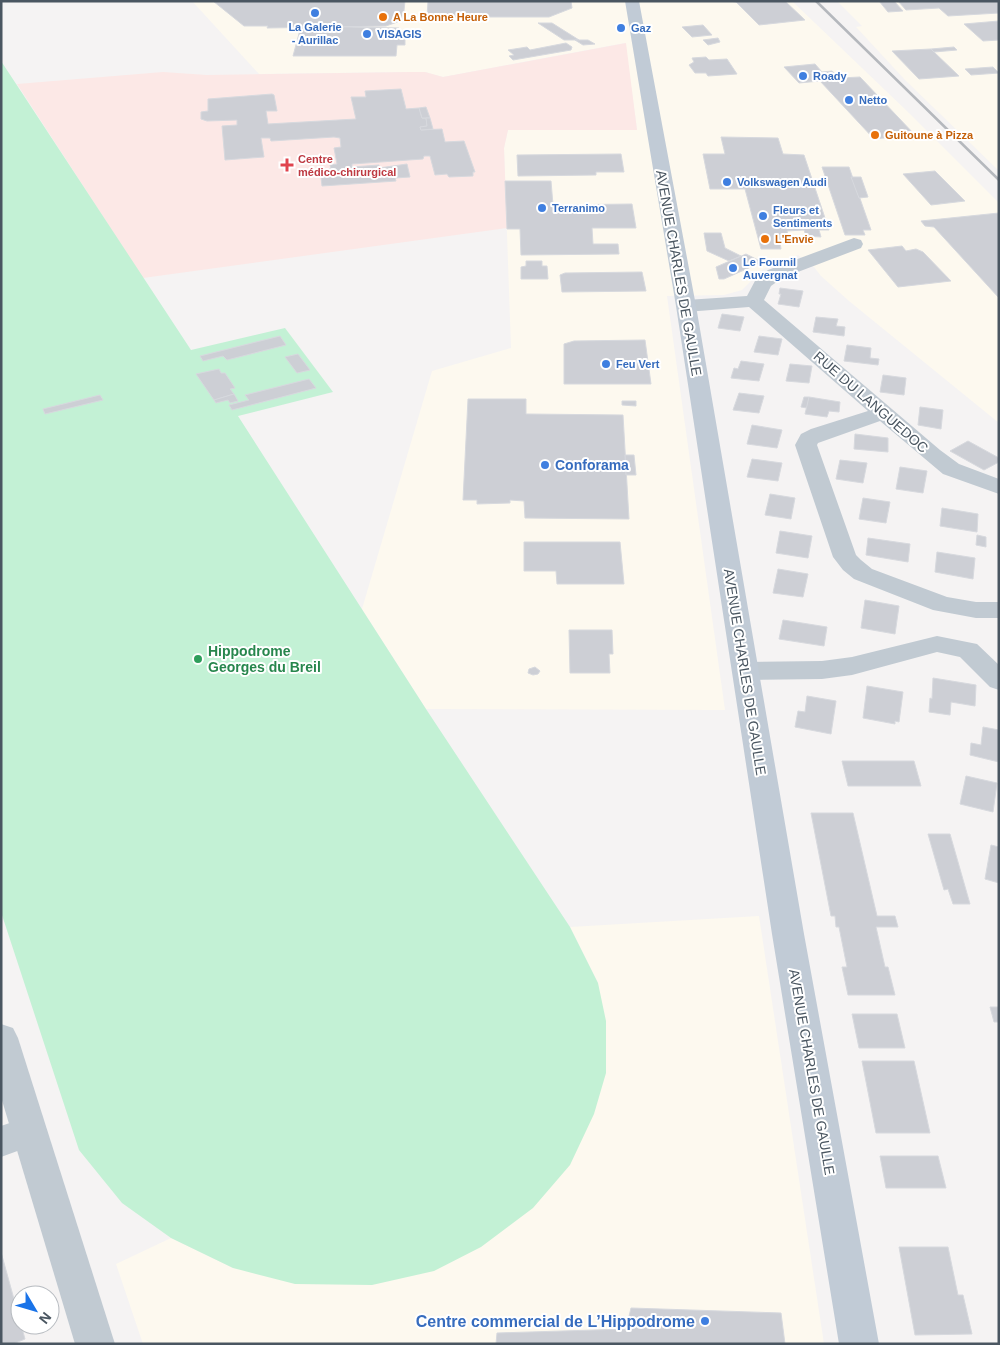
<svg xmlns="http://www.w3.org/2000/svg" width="1000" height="1345" viewBox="0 0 1000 1345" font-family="Arial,sans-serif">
  <rect width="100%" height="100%" fill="#f5f3f3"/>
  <g fill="#fdf9ef">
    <polygon points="192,1 792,1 909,113 999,203 999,423 849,301 821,276 814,267 798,255 763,269 742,290 724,295 667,296 725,710 426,709 362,609 432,371 511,348 504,148 508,130 637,129 625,43 443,77 425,72 410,72 259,74"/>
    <polygon points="837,1 999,1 999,171 905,80 856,27 862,26"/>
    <polygon points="759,916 824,1344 143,1344 116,1264 171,1238 233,1268 598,983 570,927"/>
  </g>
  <polygon fill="#fce8e6" points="626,43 637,130 508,130 504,148 507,228 143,278 17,84 163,72 207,75 410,72 425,72 443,77"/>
  <polygon fill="#c3f1d5" points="1,61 191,350 285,328 333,392 238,416 426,709 570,927 598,983 606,1021 606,1073 594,1114 570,1165 533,1208 481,1247 434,1271 372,1285 295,1284 233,1268 171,1238 122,1203 79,1150 1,912"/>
  <g fill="#cdcfd5" stroke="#d7d9de">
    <polygon points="213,1 405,1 403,20 386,26 267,28 268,26 244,26"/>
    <polygon points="428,1 571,1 572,8 549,17 427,17"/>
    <polygon points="729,1 785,1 805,20 759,25 736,2"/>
    <polygon points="879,1 894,1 903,11 888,12"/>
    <polygon points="898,1 999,1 999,13 948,16 939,8 906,10"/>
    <polygon points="999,21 999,40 983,41 964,24"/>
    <polygon points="538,23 552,23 579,40 564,40"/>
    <polygon points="703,25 712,35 692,37 682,27"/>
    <polygon points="301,26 399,28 398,38 405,38 405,45 397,45 396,56 293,56"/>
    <polygon points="718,38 720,42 708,45 703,40"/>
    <polygon points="575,40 588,40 595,44 583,45"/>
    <polygon points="566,43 572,47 571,50 513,60 509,56 514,55 508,50 527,47 530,50"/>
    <polygon points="954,47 957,50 934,52 931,49"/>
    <polygon points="931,49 934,52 959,76 919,79 892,51"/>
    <polygon points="706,57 709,60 727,59 737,74 708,76 706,73 695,73 689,65 694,62 692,58"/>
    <polygon points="815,64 822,72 832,71 840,78 860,77 915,135 874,139 820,81 799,83 784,67"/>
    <polygon points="993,67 999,73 971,75 965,69"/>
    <polygon points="401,89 406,109 419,108 422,118 426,118 427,126 420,127 421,130 442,129 445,142 464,141 475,172 473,172 473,176 449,177 447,174 435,175 430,156 424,156 423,159 352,164 352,167 379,165 379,168 407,164 410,177 395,178 396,181 322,186 320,169 331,169 330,165 337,164 334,148 341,147 340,138 334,137 271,141 270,138 261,138 264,157 225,160 222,126 237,125 237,120 207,121 201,119 201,112 208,111 208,99 272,94 274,95 277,111 266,111 268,124 356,119 351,97 366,97 365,91"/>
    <polygon points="426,107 430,118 422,118 419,108"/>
    <polygon points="426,118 430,118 433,129 421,130 420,127 427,126"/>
    <polygon points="721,137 778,138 783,154 804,155 829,230 819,230 821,237 806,236 804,230 787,231 790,242 780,242 781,249 761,249 745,189 710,189 703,154 725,154"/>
    <polygon points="621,154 624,172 596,172 596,175 518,176 517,155"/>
    <polygon points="822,167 849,167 871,230 863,230 865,235 845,235"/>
    <polygon points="935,171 965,201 931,205 903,174"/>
    <polygon points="851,177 861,177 868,197 859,198"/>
    <polygon points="505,181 551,181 553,205 632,204 636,228 592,228 593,244 618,244 619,254 521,255 520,229 507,229"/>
    <polygon points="999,213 999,298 934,227 925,226 921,221"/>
    <polygon points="704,233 721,233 725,248 741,256 729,261 707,251"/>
    <polygon points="902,246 906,251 916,249 923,252 951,281 898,287 868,250"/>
    <polygon points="746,254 762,262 724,279 719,279 716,267"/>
    <polygon points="526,261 542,261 542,266 547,266 548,279 521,279 521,267 526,266"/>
    <polygon points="642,272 646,291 562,292 560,275 565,273"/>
    <polygon points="780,288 803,291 799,307 778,304 781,294 779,294"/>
    <polygon points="722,314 744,317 740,331 718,328"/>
    <polygon points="816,317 838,319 836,326 845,327 844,336 813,332"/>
    <polygon points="280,336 286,345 227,360 223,356 203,361 200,356"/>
    <polygon points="759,336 782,339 778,355 754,352"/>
    <polygon points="645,340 651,384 564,384 564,344 574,341"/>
    <polygon points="847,345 871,348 870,358 879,359 878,365 844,361"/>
    <polygon points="298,354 310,370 297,373 285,357"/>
    <polygon points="741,361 764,364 759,381 731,378 734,368 738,369"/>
    <polygon points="790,364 812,366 809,383 786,381"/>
    <polygon points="219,369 221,373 225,373 235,388 230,389 234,394 214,400 196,374"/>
    <polygon points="883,375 906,378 904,395 880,392"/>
    <polygon points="309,379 316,388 232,410 229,405 249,400 245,395"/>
    <polygon points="739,393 764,396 759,413 733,410"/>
    <polygon points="234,394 238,401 230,403 228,400 216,403 214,400"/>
    <polygon points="100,395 103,400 45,414 43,409"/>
    <polygon points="804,397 809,397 807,408 801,407"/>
    <polygon points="809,397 840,402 839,412 829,411 827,417 805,414"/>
    <polygon points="468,399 526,399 526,414 623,415 629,519 525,518 524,501 510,500 510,503 477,504 477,500 463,500"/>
    <polygon points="622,401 636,401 636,406 622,405"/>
    <polygon points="920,407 943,410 941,429 918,425"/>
    <polygon points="752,425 782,430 777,448 747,444"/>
    <polygon points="855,434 888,438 888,452 854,449"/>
    <polygon points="968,441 999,458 999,462 984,470 950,451"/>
    <polygon points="625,455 634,455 636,475 626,475"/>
    <polygon points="752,459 782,463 778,481 747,477"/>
    <polygon points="840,460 867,463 863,483 836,479"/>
    <polygon points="900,467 927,471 923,493 896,489"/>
    <polygon points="770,494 795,498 791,519 765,515"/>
    <polygon points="863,498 890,502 886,523 859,519"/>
    <polygon points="942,508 978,514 977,532 940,526"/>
    <polygon points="780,531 812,536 808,558 776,553"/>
    <polygon points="977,535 986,537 986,547 976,545"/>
    <polygon points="868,538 910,544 908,562 866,555"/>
    <polygon points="524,542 620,542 624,584 557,584 556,571 524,571"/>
    <polygon points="937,552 975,558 973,579 935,572"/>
    <polygon points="778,569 808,574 803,597 773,593"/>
    <polygon points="865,600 899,606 895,634 861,628"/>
    <polygon points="783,620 827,627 824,646 779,639"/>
    <polygon points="569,630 612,630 613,654 609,654 610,673 570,673"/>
    <polygon points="535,667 540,671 538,674 533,675 528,673 529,669"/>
    <polygon points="933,678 976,685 975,706 951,702 950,715 929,712 930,698 932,699"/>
    <polygon points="867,686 903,692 899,722 895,721 895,724 863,718"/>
    <polygon points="807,696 836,701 831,734 795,727 798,711 805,712"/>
    <polygon points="983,727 999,730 999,762 970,755 971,743 981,745"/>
    <polygon points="842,761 914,761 921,786 848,786"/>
    <polygon points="966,776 997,783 993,812 960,804"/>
    <polygon points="811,813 853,813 877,916 895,916 898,927 876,927 885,967 888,967 895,995 848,995 842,967 847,967 839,927 836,927 835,916 831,916"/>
    <polygon points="928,834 950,834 970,904 953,904 948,889 944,890"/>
    <polygon points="991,845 999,847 999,883 985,879"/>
    <polygon points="990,1007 999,1007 999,1022 994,1022"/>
    <polygon points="852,1014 897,1014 905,1048 859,1048"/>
    <polygon points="862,1061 914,1061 930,1133 876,1133"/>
    <polygon points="880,1156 938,1156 946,1188 886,1188"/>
    <polygon points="899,1247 948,1247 958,1295 963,1295 972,1334 915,1335"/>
    <polygon points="1,1252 25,1339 13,1344 1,1344"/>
    <polygon points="631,1308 781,1313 785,1344 496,1344 497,1333 626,1329"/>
  </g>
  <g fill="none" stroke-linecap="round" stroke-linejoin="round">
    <g fill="#c1cad2" fill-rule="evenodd">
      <polygon points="854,238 861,240 863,244 861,248 782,278 771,286 764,300 940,450 959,464 999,479 999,494 943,474 880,421 818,443 817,445 856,555 861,560 872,569 947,597 976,602 999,602 999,618 976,618 933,610 854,579 843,570 833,557 795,445 801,434 811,429 868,411 749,307 686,312 679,310 676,306 679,302 686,300 747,296 756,279 768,270"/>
      <polygon points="937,636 977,644 999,665 999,690 990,687 960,657 937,652 852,675 822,679 745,680 736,677 732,671 736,665 745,662 822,661 852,657"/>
      <polygon points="30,1116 42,1120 47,1131 42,1142 1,1157 1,1126"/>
    </g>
    <polygon fill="#c1cad2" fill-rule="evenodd" points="1,1024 13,1028 18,1038 115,1344 75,1344 1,1097"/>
    <polygon fill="#c1cbd6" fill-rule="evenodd" points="625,1 639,1 696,306 804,934 879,1344 839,1344 772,934 676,306"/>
    <polyline stroke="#b5b8bd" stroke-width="2.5" points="816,1 999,180"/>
  </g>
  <g fill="#3f7fe0" stroke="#fff" stroke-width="2">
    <circle cx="315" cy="13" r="5"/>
    <circle cx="621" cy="28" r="5"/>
    <circle cx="367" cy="34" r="5"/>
    <circle cx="803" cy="76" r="5"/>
    <circle cx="849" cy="100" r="5"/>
    <circle cx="727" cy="182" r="5"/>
    <circle cx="542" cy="208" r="5"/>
    <circle cx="763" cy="216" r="5"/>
    <circle cx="733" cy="268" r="5"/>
    <circle cx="606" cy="364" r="5"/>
    <circle cx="545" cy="465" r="5"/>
    <circle cx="705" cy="1321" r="5"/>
  </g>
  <g fill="#e8710a" stroke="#fff" stroke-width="2">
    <circle cx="383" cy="17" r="5"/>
    <circle cx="875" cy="135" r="5"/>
    <circle cx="765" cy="239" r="5"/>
  </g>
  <path fill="#e0444e" stroke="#fff" stroke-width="2" d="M284.5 157.5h5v5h5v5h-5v5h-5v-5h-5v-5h5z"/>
  <circle fill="#2e9e5b" stroke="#fff" stroke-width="2" cx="198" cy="659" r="5"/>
  <g text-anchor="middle" stroke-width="4" stroke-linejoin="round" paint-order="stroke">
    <g font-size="11" font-weight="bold" fill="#c56008" stroke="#fff" text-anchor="start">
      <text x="393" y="21">A La Bonne Heure</text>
      <text x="885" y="139">Guitoune à Pizza</text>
      <text x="775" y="243">L'Envie</text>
    </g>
    <g font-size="11" font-weight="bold" fill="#366cbe" stroke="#fff" text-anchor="start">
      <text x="315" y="31" text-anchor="middle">La Galerie<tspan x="315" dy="13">- Aurillac</tspan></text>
      <text x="631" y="32">Gaz</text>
      <text x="377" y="38">VISAGIS</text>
      <text x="813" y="80">Roady</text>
      <text x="859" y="104">Netto</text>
      <text x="737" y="186">Volkswagen Audi</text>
      <text x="552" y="212">Terranimo</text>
      <text x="773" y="214">Fleurs et<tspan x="773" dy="13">Sentiments</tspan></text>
      <text x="743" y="266">Le Fournil<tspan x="743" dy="13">Auvergnat</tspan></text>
      <text x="616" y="368">Feu Vert</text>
    </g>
    <g font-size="11" font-weight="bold" fill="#be3a42" stroke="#fff" text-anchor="start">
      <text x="298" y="163">Centre<tspan x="298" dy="13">médico-chirurgical</tspan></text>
    </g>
    <g font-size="14" fill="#4a5661" stroke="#fff">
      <text transform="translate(679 273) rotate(80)" y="5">AVENUE CHARLES DE GAULLE</text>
      <text transform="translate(871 402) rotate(41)" y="5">RUE DU LANGUEDOC</text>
      <text transform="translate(745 672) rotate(81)" y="5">AVENUE CHARLES DE GAULLE</text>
      <text transform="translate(812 1072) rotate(80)" y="5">AVENUE CHARLES DE GAULLE</text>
    </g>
    <g font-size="14" font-weight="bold" fill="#366cbe" stroke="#fff" text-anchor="start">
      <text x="555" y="470">Conforama</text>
    </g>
    <g font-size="14" font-weight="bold" fill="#27864d" stroke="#fff" text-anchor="start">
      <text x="208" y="656">Hippodrome<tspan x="208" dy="16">Georges du Breil</tspan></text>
    </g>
    <g font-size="16" font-weight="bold" fill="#366cbe" stroke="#fff" text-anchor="end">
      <text x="695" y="1327">Centre commercial de L’Hippodrome</text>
    </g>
  </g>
  <rect width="1000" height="1345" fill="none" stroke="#4a5661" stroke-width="5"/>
  <g transform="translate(35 1310) rotate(128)"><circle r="24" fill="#ffffff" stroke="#b7bbc0"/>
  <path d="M0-4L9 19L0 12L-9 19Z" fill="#1a73e8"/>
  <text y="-8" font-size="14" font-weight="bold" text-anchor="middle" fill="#4a5661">N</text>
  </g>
</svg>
